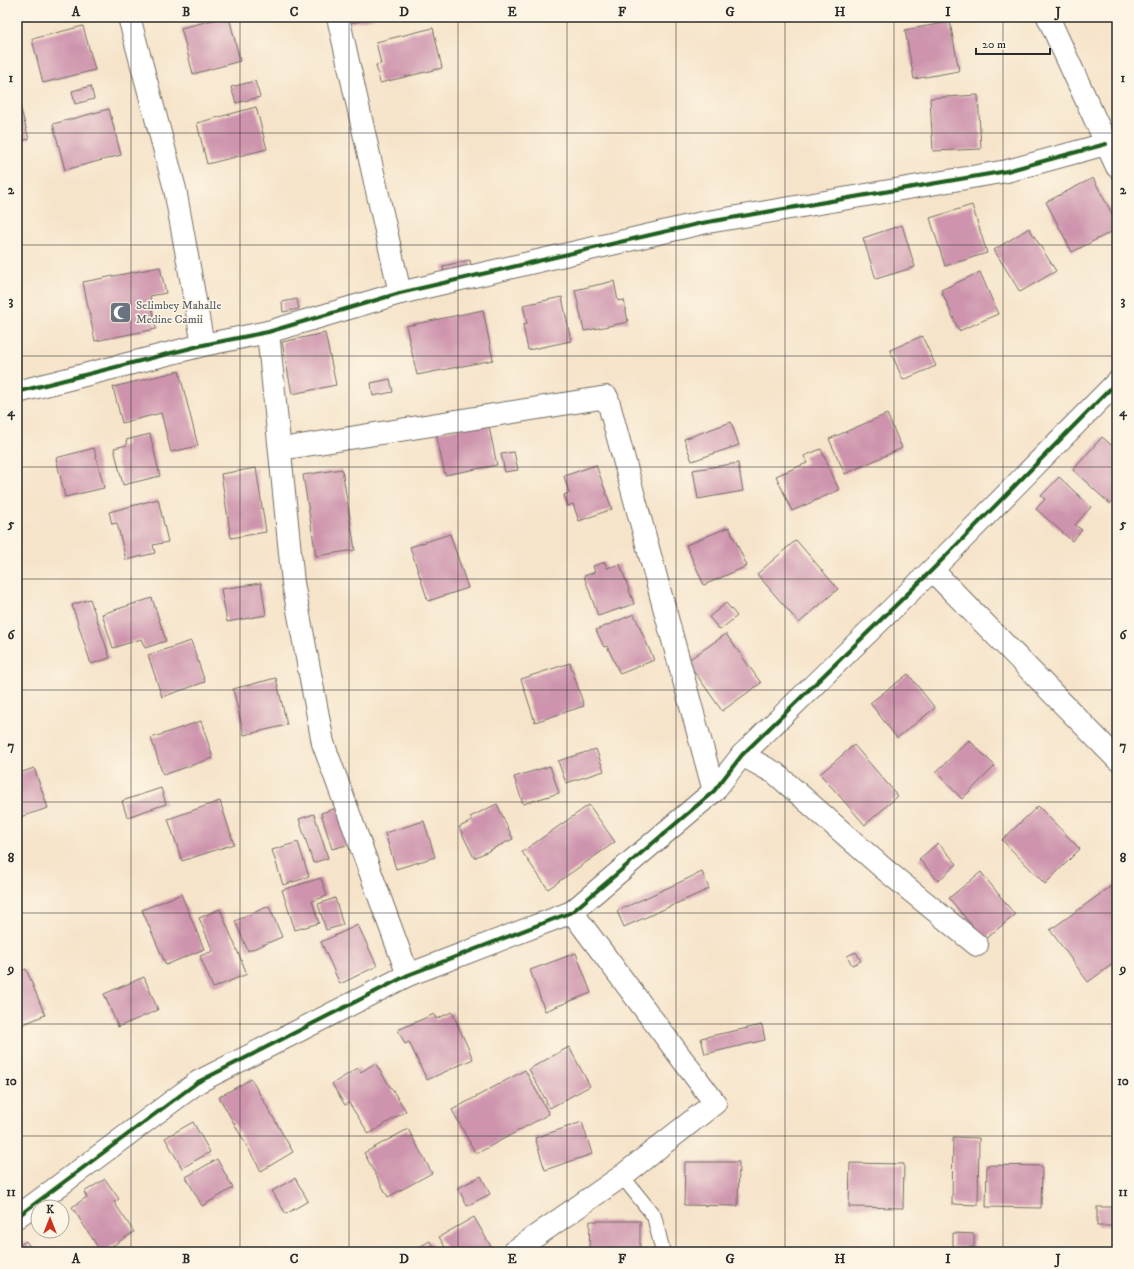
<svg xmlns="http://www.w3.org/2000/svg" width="1134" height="1269" viewBox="0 0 1134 1269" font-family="'IM FELL DW Pica',serif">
  <rect width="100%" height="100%" fill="#fcf5e5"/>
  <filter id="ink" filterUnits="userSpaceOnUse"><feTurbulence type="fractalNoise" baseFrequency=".025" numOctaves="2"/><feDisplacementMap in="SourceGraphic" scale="8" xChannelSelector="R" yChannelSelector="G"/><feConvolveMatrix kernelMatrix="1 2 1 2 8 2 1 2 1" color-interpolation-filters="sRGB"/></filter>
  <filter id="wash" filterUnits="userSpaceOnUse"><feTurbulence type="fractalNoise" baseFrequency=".012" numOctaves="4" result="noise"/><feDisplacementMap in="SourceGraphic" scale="16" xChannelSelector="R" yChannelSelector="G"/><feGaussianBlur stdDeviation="0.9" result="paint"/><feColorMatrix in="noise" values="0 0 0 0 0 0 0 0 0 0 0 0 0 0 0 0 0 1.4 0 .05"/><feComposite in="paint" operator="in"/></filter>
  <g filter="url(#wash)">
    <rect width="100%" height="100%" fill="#f6e4ca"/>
    <g id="blocks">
      <g fill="#ce94ad">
        <polygon points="225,17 229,17 240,61 193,74 181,28"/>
        <polygon points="350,17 374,17 374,18 351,23"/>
        <polygon points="950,22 959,71 914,79 905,30"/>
        <polygon points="83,26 95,70 43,83 32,39"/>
        <polygon points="433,28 442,68 380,83 376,65 381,64 376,42"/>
        <polygon points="255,81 260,97 236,103 231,87"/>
        <polygon points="91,86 94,99 75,104 72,91"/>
        <polygon points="17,95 29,139 17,142"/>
        <polygon points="978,95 981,149 933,151 930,98"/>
        <polygon points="256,107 267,149 207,164 197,123"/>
        <polygon points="109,109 121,155 65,170 53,124"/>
        <polygon points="1093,178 1117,223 1117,229 1072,252 1046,202"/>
        <polygon points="972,205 987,253 945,266 930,218"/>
        <polygon points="902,225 915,267 876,279 863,238"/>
        <polygon points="1029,228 1056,271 1020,292 994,250"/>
        <polygon points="470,260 472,273 445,279 443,266"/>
        <polygon points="160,267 166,293 150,296 156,329 95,341 83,282"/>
        <polygon points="980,272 998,314 959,331 941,290"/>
        <polygon points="614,281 618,301 624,300 628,322 584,331 575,290"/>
        <polygon points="562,297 571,341 528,350 523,325 527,324 523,305"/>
        <polygon points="297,299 299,309 283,312 282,302"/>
        <polygon points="483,310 493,360 417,375 406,326"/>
        <polygon points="325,333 336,385 292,394 282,342"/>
        <polygon points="922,336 936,366 903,380 890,350"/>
        <polygon points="179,371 198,446 171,452 161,413 122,423 113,387"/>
        <polygon points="390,379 393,392 373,396 371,383"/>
        <polygon points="887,414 902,448 845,474 829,439"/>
        <polygon points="488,422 497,465 445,475 436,433"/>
        <polygon points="731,422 739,445 692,461 684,439"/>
        <polygon points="150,434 160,476 123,485 114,448 127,445 126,440"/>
        <polygon points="1102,437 1117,450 1117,496 1110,504 1073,470"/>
        <polygon points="94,448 104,488 65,497 56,458"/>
        <polygon points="821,449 839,490 792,511 776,476 807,463 804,456"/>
        <polygon points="514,452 518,470 505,472 501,454"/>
        <polygon points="738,463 743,491 698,499 693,470"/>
        <polygon points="596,465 612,509 579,521 573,504 568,506 564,495 569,493 564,476"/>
        <polygon points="256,468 266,532 231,538 221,474"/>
        <polygon points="342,469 355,550 316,556 303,475"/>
        <polygon points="1059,477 1091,507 1075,525 1082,530 1072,541 1036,509 1045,499 1041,496"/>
        <polygon points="158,499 168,542 153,545 155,553 126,560 117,523 112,524 109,512"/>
        <polygon points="729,527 747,566 704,585 686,545"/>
        <polygon points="450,534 468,588 428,601 410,547"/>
        <polygon points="796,540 838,589 799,623 757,574"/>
        <polygon points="605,562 607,568 620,564 634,604 598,616 584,576 595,572 593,566"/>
        <polygon points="261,583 266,615 227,622 221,589"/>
        <polygon points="152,598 166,641 145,648 141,639 113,648 102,614"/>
        <polygon points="90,599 110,658 91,664 72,605"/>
        <polygon points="726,603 737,616 720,630 709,617"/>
        <polygon points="634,614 654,660 620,674 607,646 604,647 596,630"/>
        <polygon points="726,634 761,683 722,711 687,661"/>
        <polygon points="191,641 205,682 162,697 148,655"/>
        <polygon points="570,663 584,706 535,722 521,679"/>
        <polygon points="908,674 935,708 897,738 870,703"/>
        <polygon points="276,678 287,725 244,735 233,689"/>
        <polygon points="201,721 213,758 163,775 151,738"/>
        <polygon points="969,740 995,766 962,799 936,772"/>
        <polygon points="854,745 898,796 865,825 820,774"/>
        <polygon points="596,749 604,771 566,783 558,761"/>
        <polygon points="550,766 559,793 523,804 514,777"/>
        <polygon points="34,768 48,808 17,818 17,774"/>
        <polygon points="161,788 166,804 127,817 122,801"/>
        <polygon points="220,801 234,844 182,861 168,819"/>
        <polygon points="497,804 513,839 474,858 459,827 472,821 470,817"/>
        <polygon points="589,805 615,842 548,889 522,852"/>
        <polygon points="343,806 354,843 332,849 321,813"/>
        <polygon points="1038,806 1080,849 1045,884 1002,840"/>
        <polygon points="314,814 328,858 313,863 299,819"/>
        <polygon points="424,821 435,857 396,869 385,833"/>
        <polygon points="298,842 309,877 283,885 272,850"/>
        <polygon points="938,843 957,864 938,881 919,859"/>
        <polygon points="702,872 709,889 624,927 617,911"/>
        <polygon points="981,872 1015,915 984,940 949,898"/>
        <polygon points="321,878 327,896 312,901 319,923 295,930 282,890"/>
        <polygon points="1117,882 1117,961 1088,982 1050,930"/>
        <polygon points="181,894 204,949 166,965 142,910"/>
        <polygon points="335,898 343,925 326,930 318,904"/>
        <polygon points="269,906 282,937 248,951 235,921"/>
        <polygon points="220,909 247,974 213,988 200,956 213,951 199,918"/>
        <polygon points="358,925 377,966 340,984 321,942"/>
        <polygon points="856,952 861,961 852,965 847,956"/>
        <polygon points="576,953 591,993 545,1011 530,970"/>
        <polygon points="26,969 45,1015 17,1027 17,973"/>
        <polygon points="144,977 158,1010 118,1027 104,994"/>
        <polygon points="452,1012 473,1059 427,1080 409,1042 405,1044 398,1030 434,1014 436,1019"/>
        <polygon points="762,1025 765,1040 705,1054 701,1038"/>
        <polygon points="569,1047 590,1086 550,1108 529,1069"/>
        <polygon points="375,1063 406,1111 369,1134 349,1103 345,1105 332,1084 358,1068 361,1072"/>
        <polygon points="525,1070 549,1114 476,1154 452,1110"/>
        <polygon points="251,1079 293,1152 261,1171 219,1097"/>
        <polygon points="193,1122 210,1152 182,1168 165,1138"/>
        <polygon points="582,1122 592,1154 545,1170 535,1138"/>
        <polygon points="408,1129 432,1173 388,1197 364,1153"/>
        <polygon points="953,1137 979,1138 978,1205 952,1204"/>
        <polygon points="217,1159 233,1188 202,1206 186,1177"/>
        <polygon points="685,1162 739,1162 738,1206 684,1205"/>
        <polygon points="850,1163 904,1164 903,1208 849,1207"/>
        <polygon points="987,1165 1042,1166 1041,1208 986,1207"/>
        <polygon points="481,1176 490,1194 467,1206 458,1188"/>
        <polygon points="295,1178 308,1201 286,1214 272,1191"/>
        <polygon points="105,1179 119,1199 114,1202 134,1232 103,1252 101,1252 72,1207 87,1197 84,1192"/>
        <rect x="1097" y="1207" width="20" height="19"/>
        <polygon points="474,1217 494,1252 448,1252 439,1237"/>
        <polygon points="590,1221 640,1221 640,1252 589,1251"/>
        <polygon points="953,1233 974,1234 974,1247 953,1247"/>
        <polygon points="26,1241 34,1252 17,1252 17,1247"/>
        <polygon points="430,1241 436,1252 410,1252"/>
      </g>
    </g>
  </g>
  <g filter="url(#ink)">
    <use href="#blocks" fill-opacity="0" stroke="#726c63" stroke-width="1"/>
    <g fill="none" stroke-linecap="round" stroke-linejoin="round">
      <defs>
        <polyline id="lane" points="622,1176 654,1216 663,1252"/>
        <g id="street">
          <polyline points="129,17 175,189 203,345"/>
          <polyline points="338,17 400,293"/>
          <polyline points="1048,17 1117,167"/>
          <polyline points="268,332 293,583 323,743 408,975"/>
          <polyline points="17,392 203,345 268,332 400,293 702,223 1007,171 1106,144"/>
          <polyline points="281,449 607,397 714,791"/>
          <polyline points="932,570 1117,759"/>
          <polyline points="742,755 775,773 883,868 977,945"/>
          <polyline points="17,1217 198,1082 408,975 572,912 714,791 742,755 932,570 1117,382"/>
          <polyline points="513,1252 622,1176 715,1103 572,912"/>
        </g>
      </defs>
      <use href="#lane" stroke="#726c63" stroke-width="16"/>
      <use href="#street" stroke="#726c63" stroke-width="24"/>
      <use href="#lane" stroke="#fff" stroke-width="14"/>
      <use href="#street" stroke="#fff" stroke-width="22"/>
      <defs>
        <g id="cycleway">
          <polyline points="17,392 203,345 268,332 400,293 702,223 1007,171 1106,144"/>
          <polyline points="17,1217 198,1082 408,975 572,912 714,791 742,755 932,570 1117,382"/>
        </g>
      </defs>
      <use href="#cycleway" stroke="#fcf5e5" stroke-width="6"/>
      <use href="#cycleway" stroke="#1b5e20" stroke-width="4"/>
    </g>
  </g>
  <path fill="none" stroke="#2b2b2b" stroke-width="1" stroke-opacity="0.55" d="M131,17V1252M240,17V1252M349,17V1252M458,17V1252M567,17V1252M676,17V1252M785,17V1252M894,17V1252M1003,17V1252M17,133H1117M17,245H1117M17,356H1117M17,467H1117M17,579H1117M17,690H1117M17,802H1117M17,913H1117M17,1024H1117M17,1136H1117"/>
  <defs>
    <symbol id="mosque-square" viewBox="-11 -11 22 22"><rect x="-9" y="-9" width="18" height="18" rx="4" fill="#6b7280" stroke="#fcf5e5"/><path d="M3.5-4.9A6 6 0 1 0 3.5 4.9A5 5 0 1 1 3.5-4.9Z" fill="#fff"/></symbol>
  </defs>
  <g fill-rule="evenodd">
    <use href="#mosque-square" x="108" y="300" width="25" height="25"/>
  </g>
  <g text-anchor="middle" stroke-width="3" stroke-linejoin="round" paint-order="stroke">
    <g font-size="12" fill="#5b616d" stroke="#fcf5e5" text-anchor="start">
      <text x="136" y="309">Selimbey Mahalle<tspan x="136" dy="14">Medine Camii</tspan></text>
    </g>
  </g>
  <rect width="1134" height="1269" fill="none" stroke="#fcf5e5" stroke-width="44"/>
  <g transform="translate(50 1219)"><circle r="19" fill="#fcf5e5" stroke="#a8a49b"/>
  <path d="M0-3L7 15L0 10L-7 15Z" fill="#c8321e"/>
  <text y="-6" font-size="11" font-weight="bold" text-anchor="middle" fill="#2b2b2b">K</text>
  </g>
  <path d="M976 48v6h74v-6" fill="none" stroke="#2b2b2b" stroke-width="2"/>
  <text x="982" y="48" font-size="12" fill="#2b2b2b" stroke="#fcf5e5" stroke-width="3" paint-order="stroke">20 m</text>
  <rect x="22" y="22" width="1090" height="1225" fill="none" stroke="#2b2b2b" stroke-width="1.5"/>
  <g font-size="13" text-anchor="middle" font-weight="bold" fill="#2b2b2b">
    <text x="76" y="16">A</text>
    <text x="186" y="16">B</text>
    <text x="294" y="16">C</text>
    <text x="404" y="16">D</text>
    <text x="512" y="16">E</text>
    <text x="622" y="16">F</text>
    <text x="730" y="16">G</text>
    <text x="840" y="16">H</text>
    <text x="948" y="16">I</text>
    <text x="1058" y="16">J</text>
    <text x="11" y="82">1</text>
    <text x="1123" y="82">1</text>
    <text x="11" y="194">2</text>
    <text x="1123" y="194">2</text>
    <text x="11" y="305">3</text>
    <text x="1123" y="305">3</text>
    <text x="11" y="416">4</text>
    <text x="1123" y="416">4</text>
    <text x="11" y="528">5</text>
    <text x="1123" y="528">5</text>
    <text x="11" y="639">6</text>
    <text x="1123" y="639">6</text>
    <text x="11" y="750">7</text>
    <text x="1123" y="750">7</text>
    <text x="11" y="862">8</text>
    <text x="1123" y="862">8</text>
    <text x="11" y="973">9</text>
    <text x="1123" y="973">9</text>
    <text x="11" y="1085">10</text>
    <text x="1123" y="1085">10</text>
    <text x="11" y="1196">11</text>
    <text x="1123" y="1196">11</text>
    <text x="76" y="1263">A</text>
    <text x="186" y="1263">B</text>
    <text x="294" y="1263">C</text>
    <text x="404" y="1263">D</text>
    <text x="512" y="1263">E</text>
    <text x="622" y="1263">F</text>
    <text x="730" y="1263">G</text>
    <text x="840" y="1263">H</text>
    <text x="948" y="1263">I</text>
    <text x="1058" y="1263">J</text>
  </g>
</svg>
